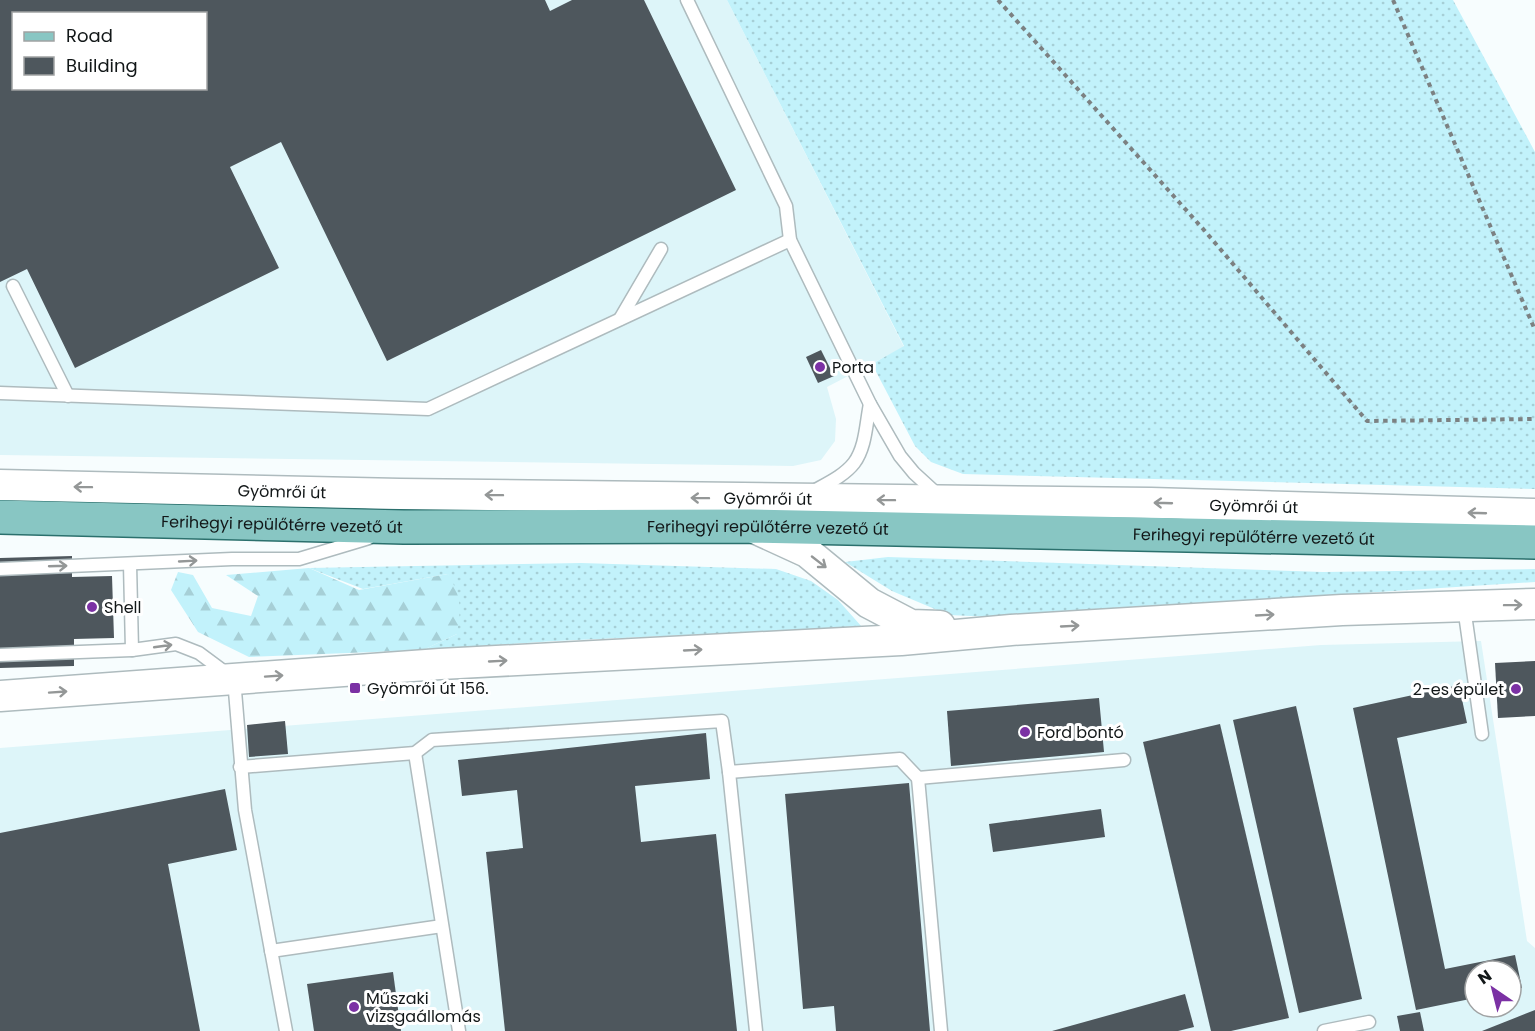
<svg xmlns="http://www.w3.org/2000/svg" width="1535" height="1031" viewBox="0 0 1535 1031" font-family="Poppins,sans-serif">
  <defs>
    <pattern id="grass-dots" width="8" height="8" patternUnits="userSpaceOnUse" patternTransform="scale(1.5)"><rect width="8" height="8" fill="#c2f2fb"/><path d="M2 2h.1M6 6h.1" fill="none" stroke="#a6cfd6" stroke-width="1.8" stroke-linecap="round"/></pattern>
    <pattern id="forest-firs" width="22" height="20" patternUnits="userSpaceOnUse" patternTransform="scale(1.5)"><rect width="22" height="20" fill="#c2f2fb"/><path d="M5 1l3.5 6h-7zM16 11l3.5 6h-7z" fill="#a6cfd6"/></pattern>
  </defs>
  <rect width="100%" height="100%" fill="#f7fdfe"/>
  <g fill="#ddf5f9" fill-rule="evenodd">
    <path d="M0,0H727L904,347L827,387L836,419L835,441L821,460L793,466L0,455ZM14,14H206V88H14Z"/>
    <path d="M1481,641L1527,941L1535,948V1031H0V748L1321,645ZM1475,971H1511V1007H1475Z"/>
  </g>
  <g fill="url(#grass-dots)">
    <polygon points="727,0 1453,0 1535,152 1535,489 963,474 931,462 915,446 872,364 904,346"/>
    <polygon points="888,557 1323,572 1535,569 1535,582 992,617 949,615 892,591 845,562"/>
    <polygon points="581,563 776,569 811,581 838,600 862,627 555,641 423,650 457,634 448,574 363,589 309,568"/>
  </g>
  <path fill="url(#forest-firs)" d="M309,568L359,590L448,574C462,598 461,607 457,634L423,650L249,657L198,632L171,590L178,572L193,575L212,608L251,616L258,596L226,575Z"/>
  <g fill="#4e575d" fill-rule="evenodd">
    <path d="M0,0H545L550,11L572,0H644L736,190L387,361L281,142L230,167L279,268L75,368L27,269L0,282ZM14,14H206V88H14Z"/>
    <polygon points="821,350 834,376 818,383 806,357"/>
    <polygon points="72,556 72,577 112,576 114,638 74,639 74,666 0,668 0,558"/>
    <polygon points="1535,661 1535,716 1498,718 1495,663"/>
    <polygon points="1459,685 1467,723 1397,738 1445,969 1515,955 1522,988 1511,990 1511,971 1475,971 1475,998 1416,1010 1353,708"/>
    <polygon points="1099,698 1104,752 951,766 947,711"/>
    <polygon points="1296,706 1362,999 1299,1013 1233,720"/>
    <polygon points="285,721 288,754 249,757 247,725"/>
    <polygon points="1220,724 1289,1018 1231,1031 1211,1031 1143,742"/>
    <polygon points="706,733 710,779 635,786 641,842 716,834 737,1031 505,1031 486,852 523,848 517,790 462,796 458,760"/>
    <polygon points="909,783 930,1031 836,1031 834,1006 803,1009 785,794"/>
    <polygon points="225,789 237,850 168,864 200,1031 0,1031 0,833"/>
    <polygon points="1101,809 1105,837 993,852 989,824"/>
    <polygon points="393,972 401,1031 314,1031 307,984"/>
    <polygon points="1185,994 1194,1027 1178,1031 1052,1031"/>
    <polygon points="1535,1010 1535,1031 1482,1031"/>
    <polygon points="1420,1012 1424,1031 1400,1031 1397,1016"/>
  </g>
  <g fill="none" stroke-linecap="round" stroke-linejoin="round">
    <defs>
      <g id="service">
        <polyline points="687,0 786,206 790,240 870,404 900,456 914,473 938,495"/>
        <polyline points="13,286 68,396"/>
        <polyline points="620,319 661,249"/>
        <polyline points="0,393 428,409 790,240"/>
        <path d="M812,492C826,484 844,476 854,463C866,447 866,423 870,404"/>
        <polyline points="130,564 132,650"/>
        <polyline points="0,569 232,559 299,559 369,538"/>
        <polyline points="1464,607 1482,734"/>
        <polyline points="0,655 132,650 176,644 199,653 234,679 245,810 286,1031"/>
        <polyline points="415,753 459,1031"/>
        <polyline points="240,767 415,753 432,740 722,721 729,772 900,759 918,778 1124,760"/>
        <polyline points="729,772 756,1031"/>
        <polyline points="918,778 941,1031"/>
        <polyline points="271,951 442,926"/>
        <polyline points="1324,1031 1369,1022"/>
      </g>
      <g id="tertiary">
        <path id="s1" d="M0,485L400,494L1151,503L1535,514"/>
        <polyline points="750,526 807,552 869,603 911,625 940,626"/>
        <polyline points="0,696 440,664 901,640 1011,630 1342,610 1535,604"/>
      </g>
      <g id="primary">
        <path id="s2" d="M0,517L404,527L750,526L1535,542"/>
      </g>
    </defs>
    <use href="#service" stroke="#aebbbe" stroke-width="15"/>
    <use href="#tertiary" stroke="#aebbbe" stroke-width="33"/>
    <use href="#primary" stroke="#2b706d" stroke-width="36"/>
    <g stroke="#7c8182" stroke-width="4" stroke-dasharray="4.5 4.5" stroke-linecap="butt">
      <polyline points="998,0 1204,230 1367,421 1535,419"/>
      <polyline points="1393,0 1535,330"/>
    </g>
    <use href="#service" stroke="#fff" stroke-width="12"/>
    <use href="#tertiary" stroke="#fff" stroke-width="30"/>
    <use href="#primary" stroke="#88c6c3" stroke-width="33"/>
  </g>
  <defs><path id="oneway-shaft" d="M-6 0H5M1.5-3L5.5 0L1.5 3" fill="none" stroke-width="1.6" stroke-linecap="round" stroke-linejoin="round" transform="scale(1.5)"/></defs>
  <g stroke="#949797">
    <use href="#oneway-shaft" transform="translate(83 487) rotate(-179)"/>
    <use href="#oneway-shaft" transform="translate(494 495) rotate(-179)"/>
    <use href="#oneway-shaft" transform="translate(700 498) rotate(-179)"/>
    <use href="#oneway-shaft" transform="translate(886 500) rotate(-179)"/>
    <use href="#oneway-shaft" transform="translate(1163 503) rotate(-178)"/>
    <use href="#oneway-shaft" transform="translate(1477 513) rotate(-178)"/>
    <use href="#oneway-shaft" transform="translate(188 561) rotate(-3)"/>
    <use href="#oneway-shaft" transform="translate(819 562) rotate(38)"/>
    <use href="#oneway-shaft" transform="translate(58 566) rotate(-2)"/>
    <use href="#oneway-shaft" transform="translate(1513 605) rotate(-1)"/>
    <use href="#oneway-shaft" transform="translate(1265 615) rotate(-3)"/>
    <use href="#oneway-shaft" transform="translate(1070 626) rotate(-3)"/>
    <use href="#oneway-shaft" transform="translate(163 646) rotate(-8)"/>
    <use href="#oneway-shaft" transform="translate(693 650) rotate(-3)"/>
    <use href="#oneway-shaft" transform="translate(498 661) rotate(-3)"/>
    <use href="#oneway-shaft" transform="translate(274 676) rotate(-4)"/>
    <use href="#oneway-shaft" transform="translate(58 692) rotate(-4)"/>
  </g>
  <g fill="#7b31a4" stroke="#fff" stroke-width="2">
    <circle cx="820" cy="367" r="6"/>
    <circle cx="92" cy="607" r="6"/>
    <rect x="349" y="682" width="12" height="12" rx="3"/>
    <circle cx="1516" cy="689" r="6"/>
    <circle cx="1025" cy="732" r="6"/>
    <circle cx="354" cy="1007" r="6"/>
  </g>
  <g text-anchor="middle" stroke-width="6" stroke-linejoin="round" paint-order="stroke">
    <g font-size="16" fill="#121718" stroke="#fff" text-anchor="start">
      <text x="832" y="373">Porta</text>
      <text x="104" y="613">Shell</text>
      <text x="367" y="694">Gyömrői út 156.</text>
      <text x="1504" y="695" text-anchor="end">2-es épület</text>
      <text x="1037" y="738">Ford bontó</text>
      <text x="366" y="1004">Műszaki<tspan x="366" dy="18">vizsgaállomás</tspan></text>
    </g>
    <g font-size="16" fill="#121718" stroke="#fff">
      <text dy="6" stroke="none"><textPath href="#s1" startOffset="282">Gyömrői út</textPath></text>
      <text dy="6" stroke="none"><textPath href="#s1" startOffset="768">Gyömrői út</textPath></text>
      <text dy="6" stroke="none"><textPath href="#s1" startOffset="1254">Gyömrői út</textPath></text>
      <text dy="6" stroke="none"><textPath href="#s2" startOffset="282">Ferihegyi repülőtérre vezető út</textPath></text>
      <text dy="6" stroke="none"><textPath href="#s2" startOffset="768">Ferihegyi repülőtérre vezető út</textPath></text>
      <text dy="6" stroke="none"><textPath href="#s2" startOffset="1254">Ferihegyi repülőtérre vezető út</textPath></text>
    </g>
  </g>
  <rect x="12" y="12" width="195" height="78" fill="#ffffff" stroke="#a0a2a3" stroke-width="1.5"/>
  <rect x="24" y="32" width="30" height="9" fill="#88c6c3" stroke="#a0a2a3" stroke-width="1.5"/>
  <text x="66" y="42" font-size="18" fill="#121718">Road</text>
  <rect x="24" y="57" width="30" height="18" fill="#4e575d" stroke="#a0a2a3" stroke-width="1.5"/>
  <text x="66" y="72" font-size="18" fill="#121718">Building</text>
  <g transform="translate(1493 989) rotate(325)"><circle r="28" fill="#ffffff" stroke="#a0a2a3" stroke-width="1.5"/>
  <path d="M0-4.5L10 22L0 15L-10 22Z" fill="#7b31a4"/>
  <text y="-9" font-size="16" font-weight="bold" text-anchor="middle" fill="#121718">N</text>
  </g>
</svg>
